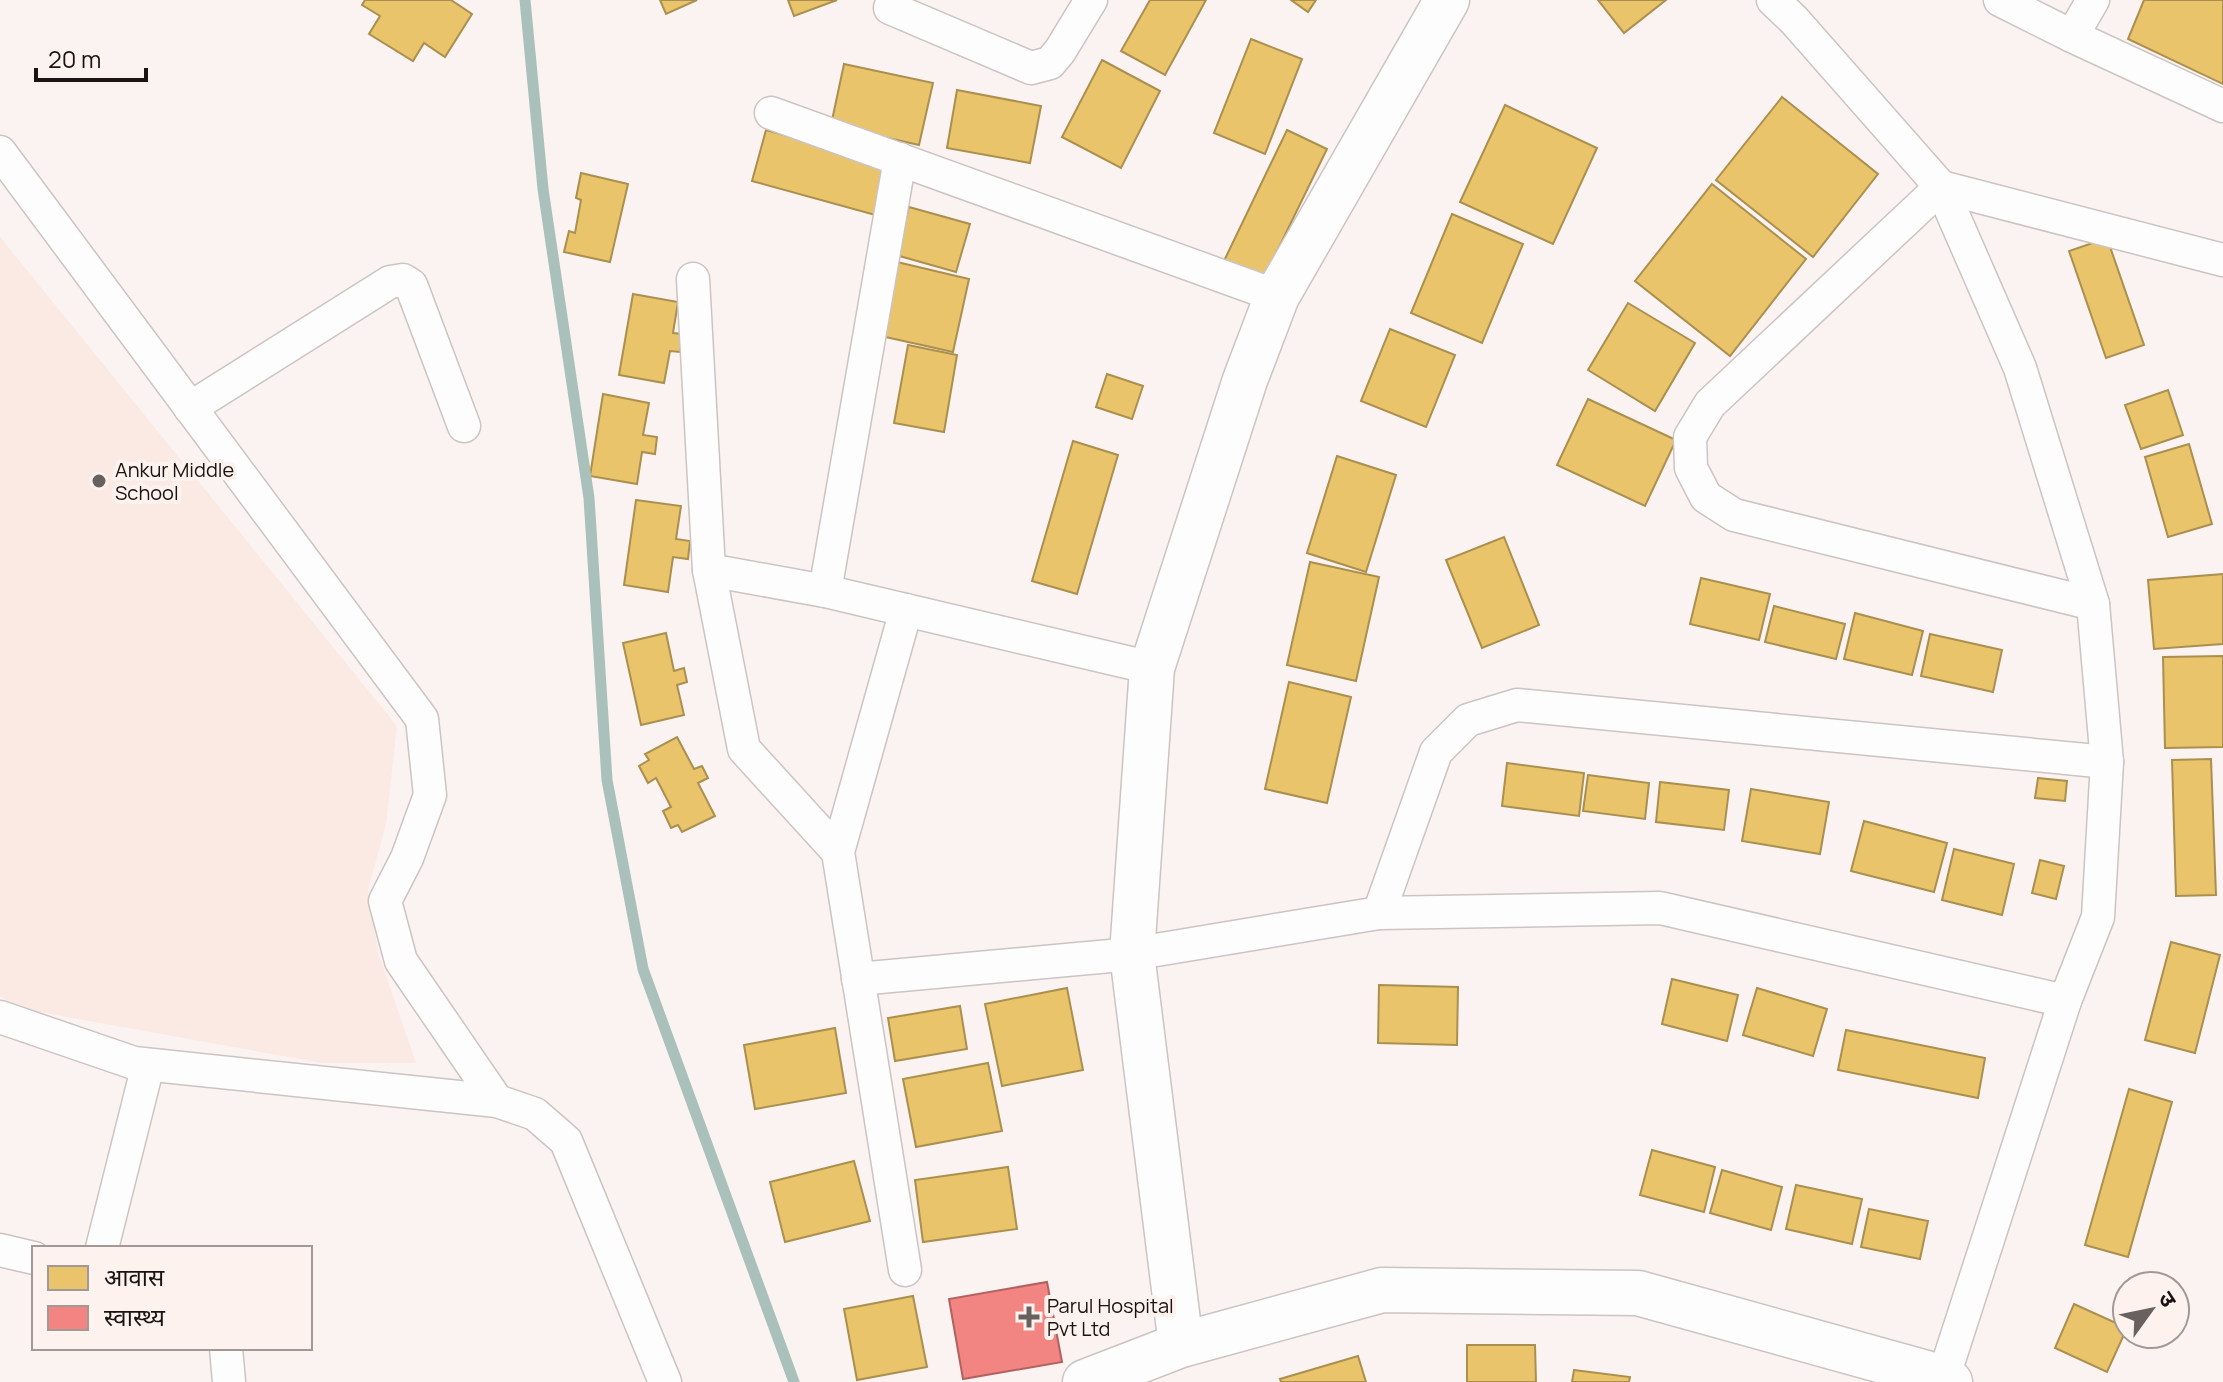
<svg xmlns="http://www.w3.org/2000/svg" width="2223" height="1382" viewBox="0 0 2223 1382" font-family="Manrope,'Noto Sans Devanagari',sans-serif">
  <rect width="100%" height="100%" fill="#faf3f2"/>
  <polygon fill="#fbe9e4" points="0,237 397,726 386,824 368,890 378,952 416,1063 322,1063 17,1008 0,996"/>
  <g fill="#e9c46a" stroke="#ab8f4f" stroke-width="2">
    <polygon points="365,0 451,0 472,14 445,57 424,43 413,61 369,34 380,16 362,5"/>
    <polygon points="660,0 697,0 666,14"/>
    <polygon points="788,0 837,0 794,16"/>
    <polygon points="1150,0 1206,0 1165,75 1121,51"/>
    <polygon points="1291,0 1316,0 1308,12"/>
    <polygon points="1598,0 1666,0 1624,33"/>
    <polygon points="2144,0 2223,0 2223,84 2128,39"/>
    <polygon points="1251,39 1302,59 1265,154 1214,133"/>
    <polygon points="1102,60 1160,91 1121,168 1062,137"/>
    <polygon points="844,64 933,83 919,145 831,125"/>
    <polygon points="957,90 1041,106 1030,163 947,148"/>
    <polygon points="1782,97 1878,174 1813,257 1716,180"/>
    <polygon points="1505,105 1597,148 1553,244 1460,202"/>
    <polygon points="766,130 892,165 879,216 752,181"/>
    <polygon points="1287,130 1327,149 1262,282 1223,263"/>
    <polygon points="581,173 628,184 610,262 564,252 569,231 575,233 581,200 576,198"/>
    <polygon points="1712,184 1806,259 1730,356 1635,281"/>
    <polygon points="909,207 970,224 956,272 896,255"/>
    <polygon points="1452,214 1523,244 1482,343 1411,313"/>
    <polygon points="2107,238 2144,345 2106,358 2069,251"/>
    <polygon points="897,262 969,279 953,352 881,336"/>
    <polygon points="633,294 678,302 673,333 683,334 680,352 670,351 664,383 619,375"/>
    <polygon points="1628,303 1695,343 1655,411 1588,370"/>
    <polygon points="1390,329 1455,355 1426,427 1361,401"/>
    <polygon points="908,345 957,355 944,432 894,423"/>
    <polygon points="1107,374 1143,386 1132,419 1096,407"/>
    <polygon points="2168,390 2183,435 2141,449 2125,405"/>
    <polygon points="603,394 649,403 643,435 657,437 655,454 642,452 637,484 590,476"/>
    <polygon points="1588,399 1676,440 1645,506 1557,465"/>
    <polygon points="1073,441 1118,455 1077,594 1032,581"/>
    <polygon points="2189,444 2212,524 2168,537 2145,457"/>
    <polygon points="1337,456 1396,475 1366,572 1307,553"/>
    <polygon points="636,500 681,506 676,539 690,541 688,559 673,557 668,592 624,585"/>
    <polygon points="1504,537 1539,625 1482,648 1446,560"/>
    <polygon points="1310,562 1379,577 1356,681 1287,665"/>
    <polygon points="2223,574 2223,644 2154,649 2148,580"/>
    <polygon points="1701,578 1770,594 1759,640 1690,624"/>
    <polygon points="1774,606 1845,624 1836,659 1765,642"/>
    <polygon points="1855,613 1923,631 1912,675 1844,659"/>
    <polygon points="666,633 674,671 684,668 687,682 677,685 684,715 641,725 623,643"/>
    <polygon points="1930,634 2002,650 1993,692 1921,676"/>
    <polygon points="2223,656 2223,747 2165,748 2163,657"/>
    <polygon points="1289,682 1351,697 1327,803 1265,789"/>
    <polygon points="677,737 694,769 702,766 708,778 698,783 715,816 682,832 678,825 671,828 663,811 671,807 656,778 648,783 639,766 649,760 645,754"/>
    <polygon points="2211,759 2216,895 2176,896 2172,760"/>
    <polygon points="1507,763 1584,773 1579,816 1502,806"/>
    <polygon points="1588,775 1649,783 1645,819 1583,811"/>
    <polygon points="2038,778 2067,781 2065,801 2035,798"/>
    <polygon points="1660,782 1729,790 1724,830 1656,822"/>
    <polygon points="1751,789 1829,802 1820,854 1742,841"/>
    <polygon points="1864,821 1947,843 1934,892 1851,871"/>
    <polygon points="1954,849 2014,864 2002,915 1942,900"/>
    <polygon points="2040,860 2064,866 2056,899 2032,893"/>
    <polygon points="2171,942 2220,955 2195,1053 2145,1040"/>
    <polygon points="1672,979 1738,995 1727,1041 1662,1024"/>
    <polygon points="1379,985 1458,987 1457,1045 1378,1043"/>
    <polygon points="1067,988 1083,1070 1002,1086 985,1004"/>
    <polygon points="1757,988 1827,1009 1813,1056 1743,1035"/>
    <polygon points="960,1006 967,1049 895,1061 888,1018"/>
    <polygon points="835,1028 846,1093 755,1109 744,1045"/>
    <polygon points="1846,1030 1985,1058 1978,1098 1838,1070"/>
    <polygon points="988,1063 1002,1131 916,1147 903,1079"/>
    <polygon points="2129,1089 2172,1102 2128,1257 2085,1245"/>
    <polygon points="1652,1150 1715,1167 1704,1212 1640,1195"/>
    <polygon points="854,1161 870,1221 785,1242 770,1182"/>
    <polygon points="1008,1167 1017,1229 923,1242 915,1180"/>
    <polygon points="1722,1170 1782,1187 1771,1230 1710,1213"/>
    <polygon points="1796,1185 1862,1199 1852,1244 1786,1229"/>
    <polygon points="1869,1209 1928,1221 1920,1259 1861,1247"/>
    <polygon points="913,1296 927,1367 857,1380 844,1309"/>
    <polygon points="2074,1304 2127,1328 2107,1372 2055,1348"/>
    <polygon points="1467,1345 1535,1345 1536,1382 1467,1382"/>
    <polygon points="1358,1356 1366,1382 1281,1382 1280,1379"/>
    <polygon points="1574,1370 1630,1377 1629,1382 1572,1382"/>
  </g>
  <polygon fill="#f28482" stroke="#b16260" stroke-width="2" points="1047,1282 1062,1362 963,1379 949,1299"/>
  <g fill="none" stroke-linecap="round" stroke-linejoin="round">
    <polyline stroke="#a9c1ba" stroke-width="11" points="525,0 543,189 589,498 607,780 643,969 794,1382"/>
    <defs>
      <g id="street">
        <polyline points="1773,0 1794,20 1941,187 2020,368 2093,604 2107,762 2098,917 2065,1001 1942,1382"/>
        <polyline points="2000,0 2072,36 2223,106"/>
        <polyline points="890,8 1031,68 1050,63 1060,51 1091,0"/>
        <polyline points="2072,36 2093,0"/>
        <polyline points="771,113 1277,296"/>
        <polyline points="0,152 422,719 430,795 407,858 385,901 401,961 497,1101"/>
        <polyline points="693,279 709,570 744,749 838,852"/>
        <polyline points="190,408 390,282 403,280 411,285 464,426"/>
        <polyline points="709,570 825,591 1152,668"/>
        <polyline points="825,591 900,159"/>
        <polyline points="2093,604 1734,515 1706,497 1691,468 1690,437 1710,404 1941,187 2223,260"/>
        <polyline points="1379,913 1436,752 1468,720 1517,705 2107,762"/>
        <polyline points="858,979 1132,954 1379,913 1660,908 2065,1001"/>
        <polyline points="0,1017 134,1063 497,1101 535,1114 566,1141 665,1382"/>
        <polyline points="102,1248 148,1065"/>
        <polyline points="0,1250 34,1258"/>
        <polyline points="905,1270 838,852 906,610"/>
        <polyline points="226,1348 229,1382"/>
      </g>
      <g id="secondary">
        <polyline points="1181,1345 1132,954 1152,668 1245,380 1277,296 1447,0"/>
        <polyline points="1085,1382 1181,1345 1382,1290 1638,1293 1944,1378 1950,1382"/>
      </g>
    </defs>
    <use href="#street" stroke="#cbc4c2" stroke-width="35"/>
    <use href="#secondary" stroke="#cbc4c2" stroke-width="47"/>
    <use href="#street" stroke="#fefdfd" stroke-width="32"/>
    <use href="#secondary" stroke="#fefdfd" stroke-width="44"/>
  </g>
  <g fill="#686160" stroke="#fdf2ee" stroke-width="3">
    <circle cx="99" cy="481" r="8"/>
    <path d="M1025 1305h8v8h8v8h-8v8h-8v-8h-8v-8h8z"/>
  </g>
  <g text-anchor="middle" stroke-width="8" stroke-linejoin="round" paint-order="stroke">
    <g font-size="20" fill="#191311" stroke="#fdf2ee" text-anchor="start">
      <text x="115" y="477">Ankur Middle<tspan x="115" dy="23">School</tspan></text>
      <text x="1047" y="1313">Parul Hospital<tspan x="1047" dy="23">Pvt Ltd</tspan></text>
    </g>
  </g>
  <rect x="32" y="1246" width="280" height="104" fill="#fdf2ee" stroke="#a29996" stroke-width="2"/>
  <rect x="48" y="1266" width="40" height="24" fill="#e9c46a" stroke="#a29996" stroke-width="2"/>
  <text x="104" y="1286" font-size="24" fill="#191311">आवास</text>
  <rect x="48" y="1306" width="40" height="24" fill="#f28482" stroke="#a29996" stroke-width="2"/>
  <text x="104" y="1326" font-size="24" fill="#191311">स्वास्थ्य</text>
  <g transform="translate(2151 1310) rotate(57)"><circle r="38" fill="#fdf2ee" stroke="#a29996" stroke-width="2"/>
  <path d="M0-6L14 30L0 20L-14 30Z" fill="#686160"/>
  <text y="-12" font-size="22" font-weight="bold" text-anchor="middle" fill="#191311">उ</text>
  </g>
  <path d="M36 68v12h110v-12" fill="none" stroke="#191311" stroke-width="4"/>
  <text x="48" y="68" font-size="24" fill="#191311" stroke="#fdf2ee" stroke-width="6" paint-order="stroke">20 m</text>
</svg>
